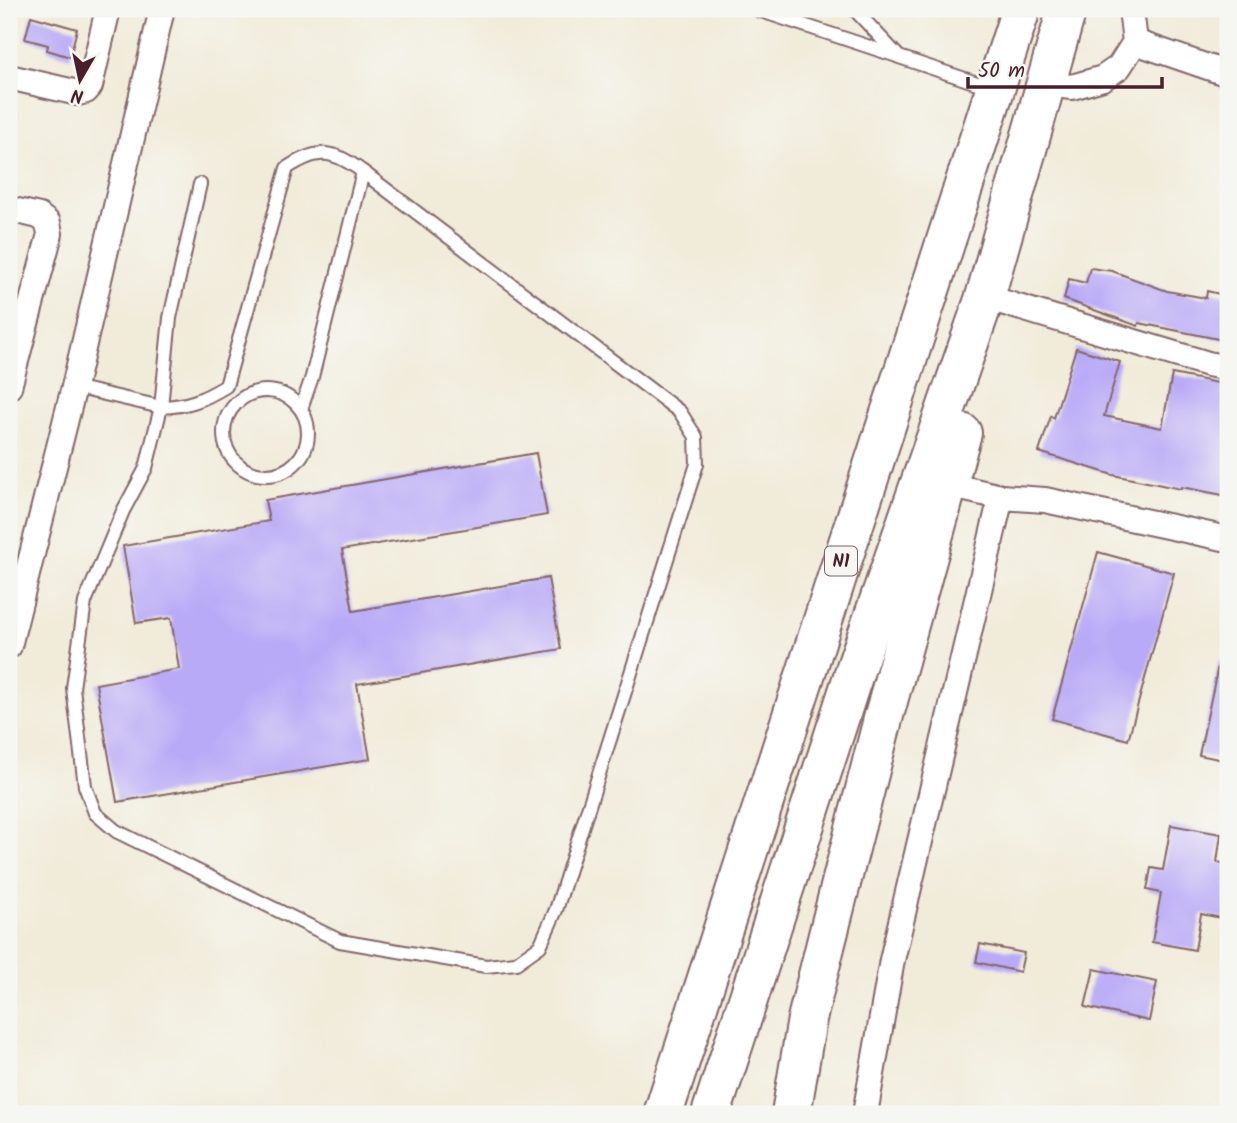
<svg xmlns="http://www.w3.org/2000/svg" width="1237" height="1123" viewBox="0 0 1237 1123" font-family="Kalam,sans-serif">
  <rect width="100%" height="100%" fill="#f6f6f2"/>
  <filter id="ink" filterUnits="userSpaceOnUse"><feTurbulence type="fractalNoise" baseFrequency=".0143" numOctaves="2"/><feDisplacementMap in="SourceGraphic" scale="14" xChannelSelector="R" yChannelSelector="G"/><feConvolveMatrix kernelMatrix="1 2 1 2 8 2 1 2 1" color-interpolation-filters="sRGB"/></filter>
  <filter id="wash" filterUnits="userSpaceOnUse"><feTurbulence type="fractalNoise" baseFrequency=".00686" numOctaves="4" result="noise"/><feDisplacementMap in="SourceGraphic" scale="28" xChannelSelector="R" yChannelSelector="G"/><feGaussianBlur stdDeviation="1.57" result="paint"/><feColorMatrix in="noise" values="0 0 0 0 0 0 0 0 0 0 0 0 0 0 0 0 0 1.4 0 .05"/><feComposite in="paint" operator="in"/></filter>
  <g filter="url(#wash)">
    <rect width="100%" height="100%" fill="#f1ebd9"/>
    <g id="blocks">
      <g fill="#b9aaf7">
        <polygon points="31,16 77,29 70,57 47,50 48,45 25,39"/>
        <polygon points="1090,268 1112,271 1167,291 1206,298 1207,291 1228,296 1228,341 1139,323 1138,326 1064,299 1069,279 1086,283"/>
        <polygon points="1076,348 1120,362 1104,416 1162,428 1172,374 1228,385 1228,496 1181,487 1181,489 1113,475 1039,452 1051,416 1054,418"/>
        <polygon points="536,453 547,515 342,550 353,611 548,578 561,649 357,684 370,759 117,802 96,684 179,669 171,618 136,623 123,546 269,521 265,500"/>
        <polygon points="1098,552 1174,573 1128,740 1052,719"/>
        <polygon points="1219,661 1228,662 1228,761 1199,755"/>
        <polygon points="1171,825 1221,834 1217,862 1228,864 1226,919 1201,914 1195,950 1152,942 1161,893 1147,890 1151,868 1163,870"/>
        <polygon points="980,944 1024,953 1020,972 976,962"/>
        <polygon points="1094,969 1157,982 1149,1021 1085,1007"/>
      </g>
    </g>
  </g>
  <g filter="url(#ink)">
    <use href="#blocks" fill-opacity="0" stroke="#846668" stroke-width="2"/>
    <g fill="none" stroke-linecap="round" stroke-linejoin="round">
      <defs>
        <g id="lane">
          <polyline points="755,9 897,56"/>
          <polyline points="854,9 899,57 992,88"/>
          <path d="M74,387L161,407L146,468L123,511L85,602L73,688L85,786L95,813L116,831L340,941L486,966L516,963L540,946L556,910L697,464L696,437L680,412L363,172C333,150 319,147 287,168L226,386C203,400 188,406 161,407L170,318L200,184"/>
          <circle cx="266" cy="433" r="42"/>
          <polyline points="301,409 312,377 363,172"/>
        </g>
        <g id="street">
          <polyline points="1135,42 1228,74"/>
          <polyline points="9,77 78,93 86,91 90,86 108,9"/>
          <polyline points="1046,84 1072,87 1103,78 1119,67 1135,42 1131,9"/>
          <polyline points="9,209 39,216 48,223 50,234 9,387"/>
          <polyline points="985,297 1208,364 1228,368"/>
          <polyline points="948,485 1001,497"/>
          <polyline points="9,646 74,387 162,9"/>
          <polyline points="865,1114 892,960 1001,497 1045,500 1228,539"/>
        </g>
        <g id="highway">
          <polyline points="663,1114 1021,9"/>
          <polyline points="711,1114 857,664 985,297 1067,9"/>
          <polyline points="791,1114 807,1019 834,911 883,719 962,433"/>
        </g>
      </defs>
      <use href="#lane" stroke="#846668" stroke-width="16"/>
      <use href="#street" stroke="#846668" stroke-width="28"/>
      <use href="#highway" stroke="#846668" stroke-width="42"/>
      <use href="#lane" stroke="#fff" stroke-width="12"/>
      <use href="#street" stroke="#fff" stroke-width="24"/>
      <use href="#highway" stroke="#fff" stroke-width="38"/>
    </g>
  </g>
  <g text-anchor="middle" stroke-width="6" stroke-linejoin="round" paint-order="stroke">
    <rect fill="#f6f6f2" stroke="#7e6067" stroke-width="2" x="825" y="546.5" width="32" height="29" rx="5"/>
    <g font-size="18" font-weight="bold" fill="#4a1f2b">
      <text x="841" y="567">N1</text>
    </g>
  </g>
  <rect width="1237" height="1123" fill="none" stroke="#f6f6f2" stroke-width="35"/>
  <g transform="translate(80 80) rotate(189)" stroke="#f6f6f2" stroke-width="5" paint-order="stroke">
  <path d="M0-5L12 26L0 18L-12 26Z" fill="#4a1f2b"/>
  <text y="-10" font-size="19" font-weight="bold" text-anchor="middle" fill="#4a1f2b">N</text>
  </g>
  <path d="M968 77v10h194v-10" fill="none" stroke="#4a1f2b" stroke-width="3.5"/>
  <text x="978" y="77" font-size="21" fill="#4a1f2b" stroke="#f6f6f2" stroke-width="5" paint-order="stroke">50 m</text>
</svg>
